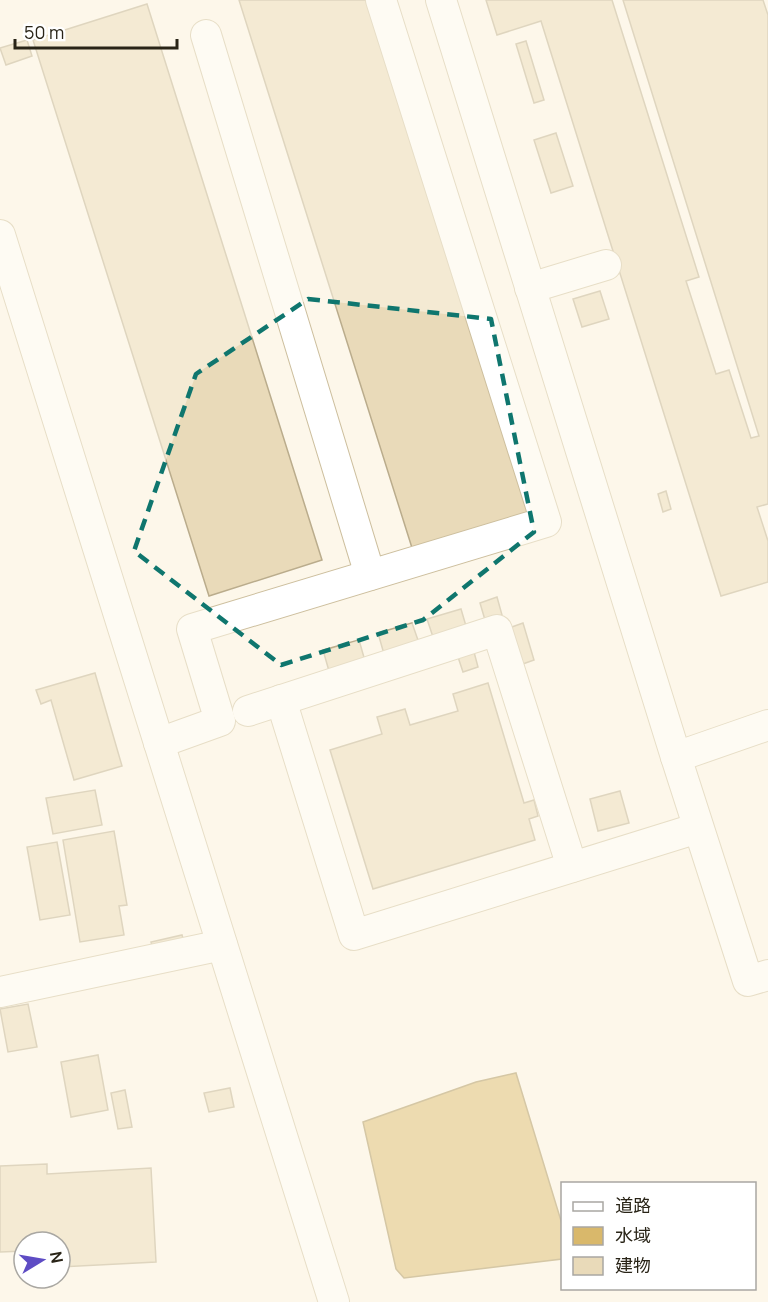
<svg xmlns="http://www.w3.org/2000/svg" width="768" height="1302" viewBox="0 0 768 1302" font-family="Manrope,'Noto Sans JP',sans-serif">
  <rect width="100%" height="100%" fill="#fdf7ea"/>
  <polygon fill="#d9b86b" stroke="#a48c52" stroke-width="1.5" points="516,1073 562,1224 562,1259 404,1278 396,1269 363,1122 476,1082"/>
  <g fill="#e9dab9" stroke="#baac8c" stroke-width="1.5">
    <polygon points="239,0 367,0 529,515 413,551"/>
    <polygon points="486,0 612,0 699,277 686,281 716,374 729,370 751,438 759,436 623,0 763,0 768,15 768,504 757,507 768,541 768,582 721,596 541,21 497,35"/>
    <polygon points="147,4 322,560 209,596 33,40"/>
    <polygon points="27,40 32,56 6,65 0,48"/>
    <polygon points="526,41 544,100 534,103 516,44"/>
    <polygon points="556,133 573,186 551,193 534,140"/>
    <polygon points="600,291 609,319 582,327 573,299"/>
    <polygon points="666,491 671,509 663,512 658,494"/>
    <polygon points="497,597 502,615 485,620 480,603"/>
    <polygon points="461,609 466,626 433,637 427,619"/>
    <polygon points="412,623 419,643 384,654 378,633"/>
    <polygon points="523,623 534,660 520,665 509,628"/>
    <polygon points="359,640 365,661 329,671 323,650"/>
    <polygon points="474,652 478,667 463,672 458,657"/>
    <polygon points="95,673 122,766 74,780 51,700 41,704 36,690"/>
    <polygon points="488,683 524,803 534,800 538,816 529,819 535,840 373,889 330,750 382,734 377,717 405,709 410,725 458,711 453,694"/>
    <polygon points="95,790 102,825 53,834 46,798"/>
    <polygon points="620,791 629,823 598,831 590,799"/>
    <polygon points="114,831 127,905 119,906 124,935 80,942 63,840"/>
    <polygon points="57,842 70,915 40,920 27,847"/>
    <polygon points="182,935 184,942 153,949 151,942"/>
    <polygon points="28,1004 37,1047 8,1052 0,1009"/>
    <polygon points="98,1055 108,1110 71,1117 61,1062"/>
    <polygon points="230,1088 234,1107 209,1112 204,1093"/>
    <polygon points="125,1090 132,1127 118,1129 111,1093"/>
    <polygon points="47,1164 47,1174 151,1168 156,1262 60,1267 60,1242 24,1242 24,1251 0,1252 0,1166"/>
  </g>
  <g fill="none" stroke-linecap="round" stroke-linejoin="round">
    <defs>
      <g id="minor">
        <polyline points="441,0 676,757 748,981 768,975"/>
        <polyline points="206,35 370,575"/>
        <polyline points="0,235 334,1302"/>
        <polyline points="530,288 606,265"/>
        <polyline points="281,700 354,935 698,828"/>
        <polyline points="248,711 497,630 572,867"/>
        <polyline points="159,743 220,721 192,629 546,522 381,0"/>
        <polyline points="676,757 768,725"/>
        <polyline points="0,992 222,945"/>
      </g>
    </defs>
    <use href="#minor" stroke="#cdbf9e" stroke-width="32"/>
    <use href="#minor" stroke="#fff" stroke-width="30"/>
  </g>
  <path d="M0 0H768V1302H0ZM308,299L491,319L534,532L423,620L281,665L134,551L196,374Z" fill="#fdf7ea" fill-opacity=".55" fill-rule="evenodd"/>
  <path fill="none" stroke="#0f766e" stroke-width="4.5" stroke-dasharray="12 8" stroke-linejoin="round" d="M308,299L491,319L534,532L423,620L281,665L134,551L196,374Z"/>
  <rect x="561" y="1182" width="195" height="108" fill="#ffffff" stroke="#a9a7a2" stroke-width="1.5"/>
  <rect x="573" y="1202" width="30" height="9" fill="#ffffff" stroke="#a9a7a2" stroke-width="1.5"/>
  <text x="615" y="1212" font-size="18" fill="#292417">道路</text>
  <rect x="573" y="1227" width="30" height="18" fill="#d9b86b" stroke="#a9a7a2" stroke-width="1.5"/>
  <text x="615" y="1242" font-size="18" fill="#292417">水域</text>
  <rect x="573" y="1257" width="30" height="18" fill="#e9dab9" stroke="#a9a7a2" stroke-width="1.5"/>
  <text x="615" y="1272" font-size="18" fill="#292417">建物</text>
  <g transform="translate(42 1260) rotate(79)"><circle r="28" fill="#ffffff" stroke="#a9a7a2" stroke-width="1.5"/>
  <path d="M0-4.5L10 22L0 15L-10 22Z" fill="#5e4cc4"/>
  <text y="-9" font-size="16" font-weight="bold" text-anchor="middle" fill="#292417">N</text>
  </g>
  <path d="M15 39v9h162v-9" fill="none" stroke="#292417" stroke-width="3"/>
  <text x="24" y="39" font-size="18" fill="#292417" stroke="#ffffff" stroke-width="4.5" paint-order="stroke">50 m</text>
</svg>
